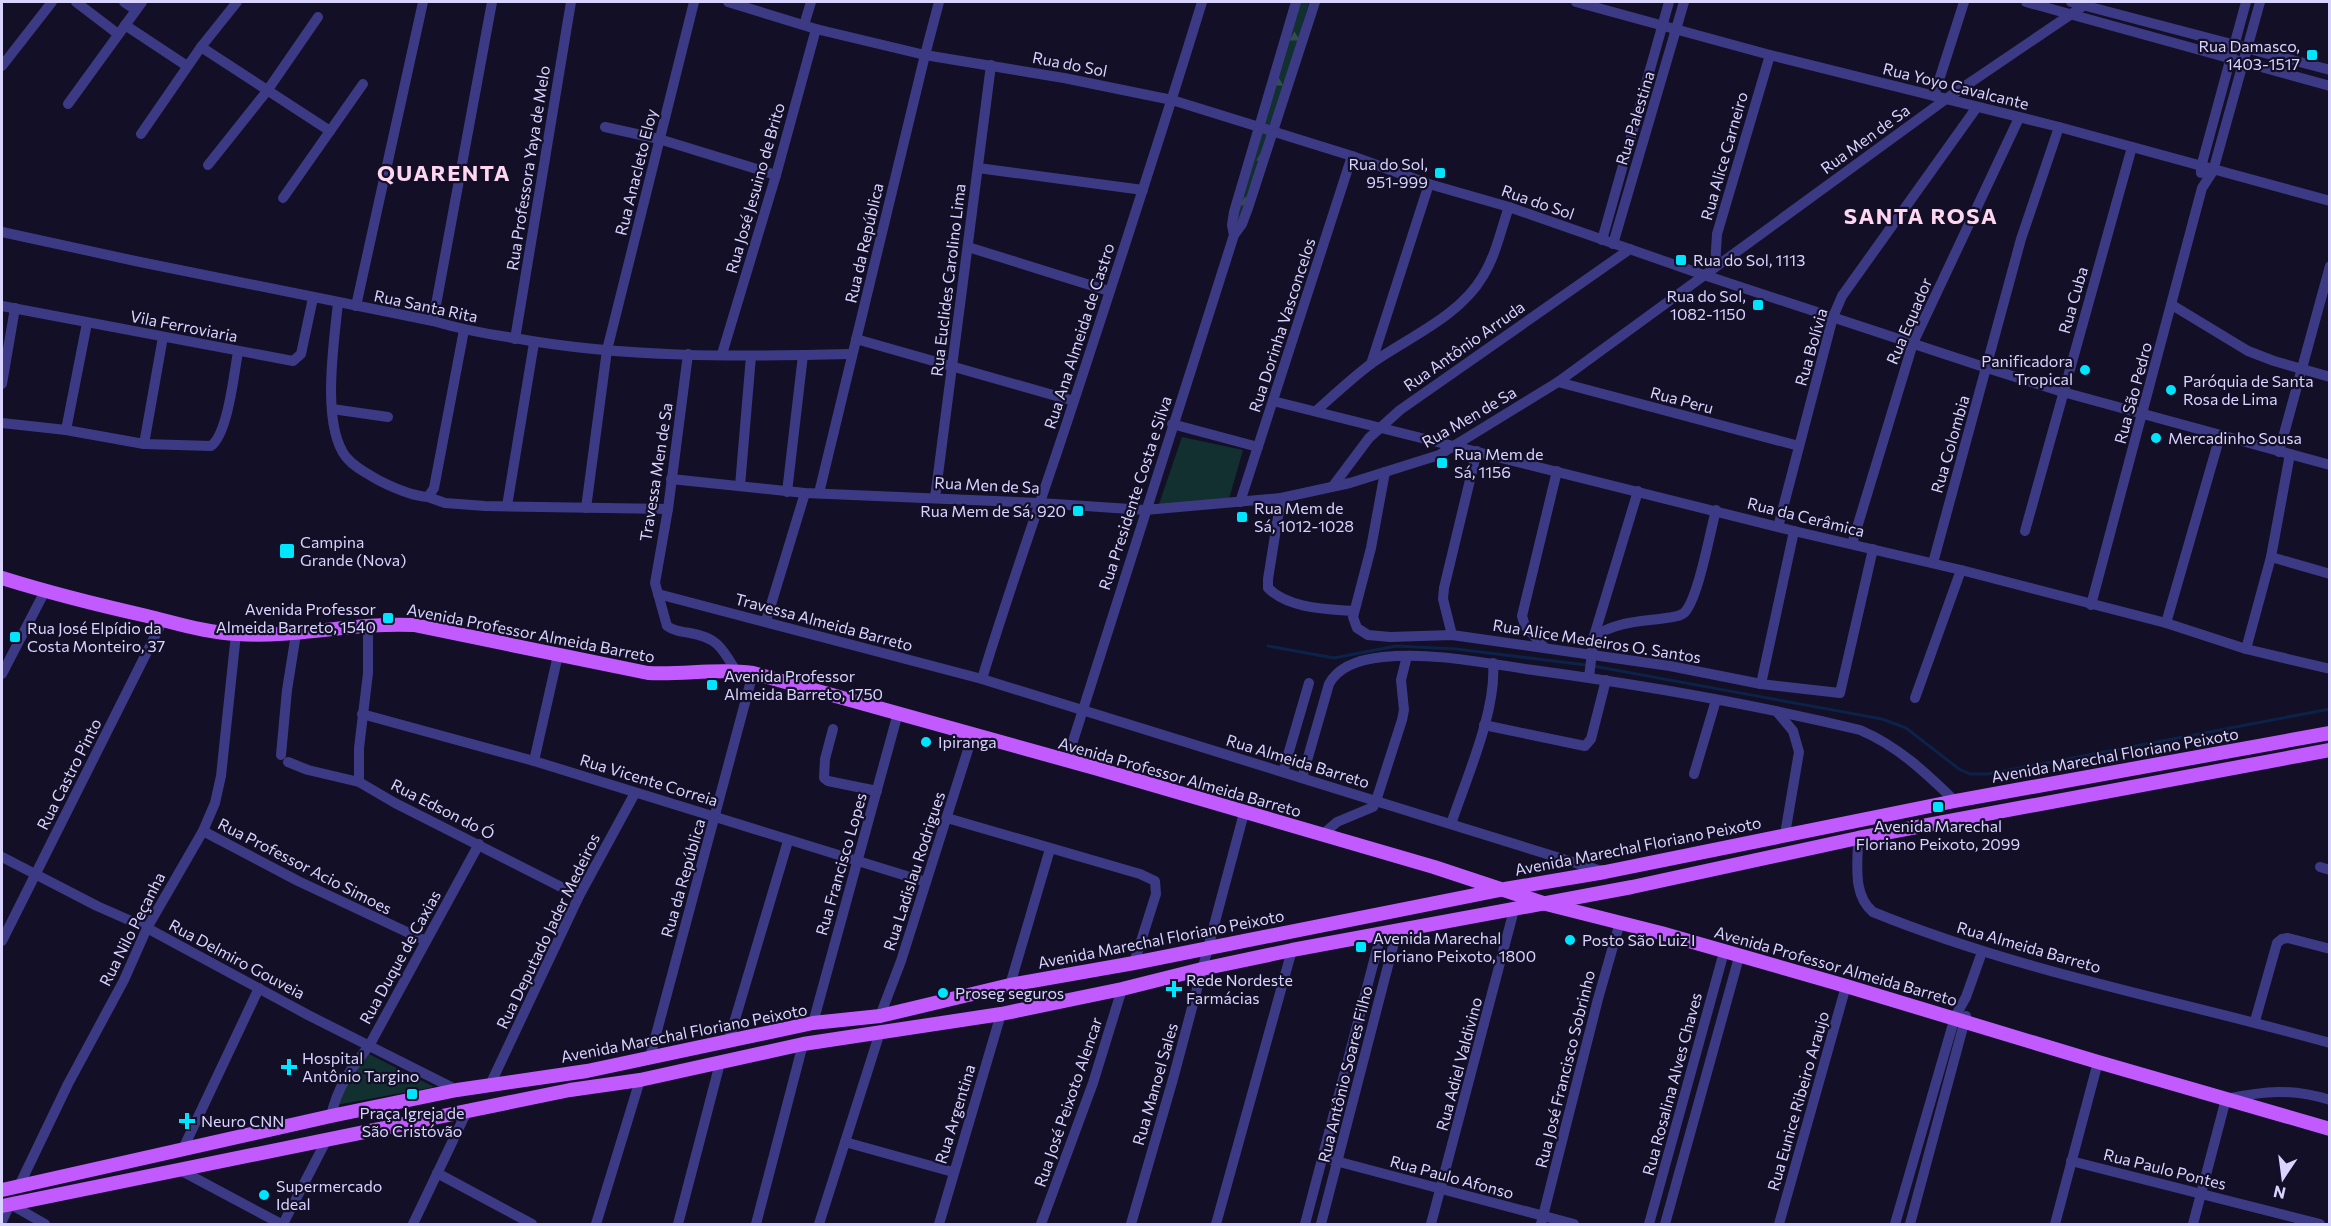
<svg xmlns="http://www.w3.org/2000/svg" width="2331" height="1226" viewBox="0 0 2331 1226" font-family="Commissioner,sans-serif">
  <defs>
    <pattern id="forest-firs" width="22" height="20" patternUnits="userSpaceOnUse" patternTransform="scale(1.5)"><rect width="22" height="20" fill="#12302f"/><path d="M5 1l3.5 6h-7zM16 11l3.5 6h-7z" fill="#344d4e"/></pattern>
  </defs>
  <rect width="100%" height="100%" fill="#130f26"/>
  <polygon fill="url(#forest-firs)" points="1298,2 1309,2 1273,126 1241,223 1234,220"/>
  <g fill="#12302f">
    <polygon points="1182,437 1243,450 1227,506 1157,510"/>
    <polygon points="361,1050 434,1087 336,1105"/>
  </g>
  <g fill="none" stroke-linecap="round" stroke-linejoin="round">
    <g stroke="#0c2248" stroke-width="3">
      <polyline points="1268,646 1334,658 1396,646 1456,649 1586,665"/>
      <polyline points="1593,666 1882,719 1906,728 1959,769 1970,774 1988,774 2330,709"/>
    </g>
    <g stroke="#3d3a85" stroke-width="10">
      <polyline points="76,2 118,34"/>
      <polyline points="124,2 136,10"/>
      <polyline points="728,2 816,29 925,55 1064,78 1172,100 1352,156 1429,184 1509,207 1704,275 1987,368 2063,392 2330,465"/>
      <polyline points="1576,2 1770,55 2059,127 2330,201"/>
      <polyline points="2026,2 2330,86"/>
      <polyline points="2071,2 2330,70"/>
      <polyline points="125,25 187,66"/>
      <polyline points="804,25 811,2"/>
      <polyline points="201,47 330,131"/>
      <polyline points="2,66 52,2"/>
      <polyline points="1934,96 1964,2"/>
      <polyline points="68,104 142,2"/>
      <polyline points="605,127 659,139 776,175"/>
      <polyline points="141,134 201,47 237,2"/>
      <polyline points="208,165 267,91 318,17"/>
      <polyline points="978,168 1143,190"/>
      <polyline points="2201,173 2201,167 2246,2"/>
      <polyline points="283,198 363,84"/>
      <path d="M2,232L140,262L433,321C460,329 486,334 514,338C624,358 739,357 851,354"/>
      <polyline points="1234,235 1232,225 1234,212 1296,2"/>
      <polyline points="1602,240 1669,2"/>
      <polyline points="1613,244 1684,2"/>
      <polyline points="968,247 1109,291"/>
      <polyline points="1715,267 1717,234 1770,55"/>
      <path d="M338,303C334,342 321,425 346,457C355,468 368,474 380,481C394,488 412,496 428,497L434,488L464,330"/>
      <polyline points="2172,305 2248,351 2274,361 2330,377"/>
      <polyline points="2,306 293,361 301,354 313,298"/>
      <polyline points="356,306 423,2"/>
      <polyline points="433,321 492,2"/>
      <polyline points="515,339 571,2"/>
      <polyline points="856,339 1074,401"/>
      <path d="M688,354L668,509L655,583L667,626C674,631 682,632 690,633C718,638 722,648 736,671"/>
      <polyline points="722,354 776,175 816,29"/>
      <polyline points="1371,364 1429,184"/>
      <polyline points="1558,382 1799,446"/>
      <polyline points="2,384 15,308"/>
      <polyline points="1273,401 1794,531 1961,570 2166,623 2246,649 2330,669"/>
      <polyline points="332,409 388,417"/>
      <path d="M1316,411C1334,395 1352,378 1372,363C1409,337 1460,316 1483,276C1496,255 1501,229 1509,207"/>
      <path d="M2,423L66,430L144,444L211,446C228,434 234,373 238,352"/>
      <polyline points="1172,424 1258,447"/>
      <polyline points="66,430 87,323"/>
      <polyline points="144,444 163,337"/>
      <polyline points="2279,452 2330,266"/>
      <polyline points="1385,472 1371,548 1353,617 1357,628 1368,635 1390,637 1452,635 1670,666 1761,684 1840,693 1873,549"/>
      <polyline points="671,479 805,493 1040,503 1145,510 1281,498 1350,483 1439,455 1558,382 1946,99 2089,2"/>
      <polyline points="740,486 751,356"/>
      <polyline points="1333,486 1369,438 1400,410 1630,249"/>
      <polyline points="787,492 803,355"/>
      <polyline points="819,493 925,55 939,2"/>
      <polyline points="428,497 445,503 485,506 668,509"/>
      <polyline points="935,498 991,65"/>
      <path d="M1281,498L1268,579V588C1289,609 1327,609 1354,611"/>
      <polyline points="1240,502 1352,156"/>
      <polyline points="507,506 534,343"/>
      <polyline points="586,508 607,350 694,2"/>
      <polyline points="1778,527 1833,317 1842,296 1977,107"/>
      <polyline points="2025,531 2132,147"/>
      <polyline points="1852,544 1913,343 2019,118"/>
      <polyline points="2271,557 2330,574"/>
      <polyline points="1933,563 2021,239 2059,127"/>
      <polyline points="658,594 982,679 1605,872"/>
      <polyline points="2091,605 2202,188 2213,171 2260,2"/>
      <polyline points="766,621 805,493"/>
      <polyline points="2166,623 2220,436"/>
      <polyline points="1452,635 1443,599 1444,588 1477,451"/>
      <path d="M1594,636C1620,621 1639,622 1666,618C1672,617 1679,617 1684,613C1698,600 1710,532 1716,510"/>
      <polyline points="1544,647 1525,626 1522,616 1557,471"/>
      <polyline points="2246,649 2271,557 2290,454"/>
      <polyline points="2,674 45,591"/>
      <polyline points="1589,677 1594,636 1638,491"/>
      <path d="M982,679C1010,586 1043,496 1073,404C1117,270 1161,136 1202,2"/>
      <polyline points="1761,684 1794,531"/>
      <polyline points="1915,698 1961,570"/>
      <polyline points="1778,713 1793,731 1799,752 1785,834"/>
      <polyline points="362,714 534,761 926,882"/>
      <polyline points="1484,725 1585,746 1591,739 1606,680"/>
      <polyline points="833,729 825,759 824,778 828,781 877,791"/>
      <polyline points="281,755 287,690 296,634"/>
      <polyline points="1067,760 1234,235 1242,224 1248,208 1315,2"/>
      <polyline points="534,761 558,655"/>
      <polyline points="288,762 308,770 359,782 395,803 579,896"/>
      <polyline points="1283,772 1309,683"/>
      <polyline points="1694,774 1716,700"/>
      <path d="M1302,778L1329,684C1339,665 1363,659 1383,657C1434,652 1483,663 1533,670C1643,685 1753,704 1860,730C1898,746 1926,773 1955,801"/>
      <polyline points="359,782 359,748 368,673 368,625"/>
      <polyline points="947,818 1140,874 1155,881 1156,894 1134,963"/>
      <path d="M1451,824C1466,779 1497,710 1493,663"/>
      <polyline points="203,831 298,881 426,941"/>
      <polyline points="1322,835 1337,822 1373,807 1376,801 1402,720 1404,710 1401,680 1407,656"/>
      <path d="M1858,838C1858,863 1852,895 1873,912C2020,972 2177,1000 2330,1043"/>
      <polyline points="2,857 97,906 147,928 308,1015 457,1090"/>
      <polyline points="2320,867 2330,870"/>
      <polyline points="2,941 163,620"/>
      <polyline points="1010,985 1050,849"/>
      <polyline points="880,1016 901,961 973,734"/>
      <polyline points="2255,1021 2277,943 2282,939 2288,938 2330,949"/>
      <polyline points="813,1023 898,713"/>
      <polyline points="728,1043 788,841"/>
      <polyline points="650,1057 753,673"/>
      <polyline points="490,1085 579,896 635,793"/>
      <path d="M331,1116C337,1088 351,1068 369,1046L479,844"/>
      <polyline points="845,1142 953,1172"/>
      <polyline points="182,1151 259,988"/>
      <polyline points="1332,1160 1574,1224"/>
      <polyline points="2071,1161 2320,1224"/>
      <polyline points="178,1169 281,1224"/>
      <polyline points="437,1173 532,1224"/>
      <polyline points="19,1186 68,1084 124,980 147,928 203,831 215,803 221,776 236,634"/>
      <polyline points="2,1221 10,1204 45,1224"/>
      <polyline points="283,1224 326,1141"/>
      <polyline points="413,1224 467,1111"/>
      <polyline points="596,1224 640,1080"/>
      <polyline points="678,1224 720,1063"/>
      <polyline points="756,1224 803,1044"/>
      <polyline points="819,1224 880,1032"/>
      <polyline points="939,1224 1001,1014"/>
      <polyline points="1041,1224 1093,1083 1122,989"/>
      <polyline points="1131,1224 1173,1079 1244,813"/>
      <polyline points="1216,1224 1292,950"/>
      <polyline points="1305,1224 1381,934"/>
      <polyline points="1321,1224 1397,931"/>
      <polyline points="1431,1224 1514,910"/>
      <polyline points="1541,1224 1598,999 1620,922"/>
      <polyline points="1649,1224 1724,952"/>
      <polyline points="1665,1224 1739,957"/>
      <polyline points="1779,1224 1846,986"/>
      <polyline points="1895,1224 1955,1017 1966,997 1982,952"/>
      <polyline points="1910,1224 1966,1016"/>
      <polyline points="2055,1224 2098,1062"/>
      <path d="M2193,1224L2226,1099C2265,1091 2291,1088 2330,1100"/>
    </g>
    <g stroke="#c25bff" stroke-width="14">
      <path d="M2,578C50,593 98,605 147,616C176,623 207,633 237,634C297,638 355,622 414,625L648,673C683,675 718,668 753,673L1098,769L1434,867L1546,904L1661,933L1846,986L2098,1062L2330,1129"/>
      <polyline points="2,1190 331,1116 457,1090 587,1071 813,1023 880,1016 1010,985 1134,963 1505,889 1605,872 1955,801 2330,733"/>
      <polyline points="2,1206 570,1090 640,1080 803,1044 1001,1014 1122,989 1202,969 1292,950 1632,887 1858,838 2330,750"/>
    </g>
  </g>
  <g fill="#00e5ff" stroke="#130f26" stroke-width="2">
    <rect x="2306" y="49" width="12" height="12" rx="3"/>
    <rect x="1434" y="167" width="12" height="12" rx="3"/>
    <rect x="1675" y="254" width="12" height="12" rx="3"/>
    <rect x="1752" y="299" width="12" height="12" rx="3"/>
    <circle cx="2085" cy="370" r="6"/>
    <circle cx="2171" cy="390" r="6"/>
    <circle cx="2156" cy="438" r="6"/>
    <rect x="1436" y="457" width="12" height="12" rx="3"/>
    <rect x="1072" y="505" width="12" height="12" rx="3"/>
    <rect x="1236" y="511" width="12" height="12" rx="3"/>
    <rect x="279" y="543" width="16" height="16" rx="3"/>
    <rect x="382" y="612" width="12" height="12" rx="3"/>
    <rect x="9" y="631" width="12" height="12" rx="3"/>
    <rect x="706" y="679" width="12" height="12" rx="3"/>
    <circle cx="926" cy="742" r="6"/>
    <rect x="1932" y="801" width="12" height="12" rx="3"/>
    <circle cx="1570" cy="940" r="6"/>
    <rect x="1355" y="941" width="12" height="12" rx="3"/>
    <path d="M1171 980h6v6h6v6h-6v6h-6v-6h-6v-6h6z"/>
    <circle cx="943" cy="993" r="6"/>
    <path d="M286 1058h6v6h6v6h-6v6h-6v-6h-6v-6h6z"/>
    <rect x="406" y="1088" width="12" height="12" rx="3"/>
    <path d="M184 1112h6v6h6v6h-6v6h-6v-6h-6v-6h6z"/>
    <circle cx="264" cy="1195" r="6"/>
  </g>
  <g text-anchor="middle" stroke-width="4.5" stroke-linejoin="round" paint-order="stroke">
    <g font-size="16" fill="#d9d4ff" stroke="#130f26" text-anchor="start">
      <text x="2300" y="52" text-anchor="end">Rua Damasco,<tspan x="2300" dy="18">1403-1517</tspan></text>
      <text x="1428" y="170" text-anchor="end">Rua do Sol,<tspan x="1428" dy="18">951-999</tspan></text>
      <text x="1693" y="266">Rua do Sol, 1113</text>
      <text x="1746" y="302" text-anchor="end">Rua do Sol,<tspan x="1746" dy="18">1082-1150</tspan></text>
      <text x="2073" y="367" text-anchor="end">Panificadora<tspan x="2073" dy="18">Tropical</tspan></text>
      <text x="2183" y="387">Paróquia de Santa<tspan x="2183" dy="18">Rosa de Lima</tspan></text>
      <text x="2168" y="444">Mercadinho Sousa</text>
      <text x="1454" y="460">Rua Mem de<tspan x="1454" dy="18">Sá, 1156</tspan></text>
      <text x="1254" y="514">Rua Mem de<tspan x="1254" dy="18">Sá, 1012-1028</tspan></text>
      <text x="1066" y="517" text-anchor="end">Rua Mem de Sá, 920</text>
      <text x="300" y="548">Campina<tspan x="300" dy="18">Grande (Nova)</tspan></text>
      <text x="376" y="615" text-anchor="end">Avenida Professor<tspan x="376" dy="18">Almeida Barreto, 1540</tspan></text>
      <text x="27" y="634">Rua José Elpídio da<tspan x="27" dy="18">Costa Monteiro, 37</tspan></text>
      <text x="724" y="682">Avenida Professor<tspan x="724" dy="18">Almeida Barreto, 1750</tspan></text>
      <text x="938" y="748">Ipiranga</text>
      <text x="1938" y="832" text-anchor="middle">Avenida Marechal<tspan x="1938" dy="18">Floriano Peixoto, 2099</tspan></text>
      <text x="1373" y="944">Avenida Marechal<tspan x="1373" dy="18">Floriano Peixoto, 1800</tspan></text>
      <text x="1582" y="946">Posto São Luiz I</text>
      <text x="1186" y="986">Rede Nordeste<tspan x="1186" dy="18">Farmácias</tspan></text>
      <text x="955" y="999">Proseg seguros</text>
      <text x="302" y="1064">Hospital<tspan x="302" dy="18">Antônio Targino</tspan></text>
      <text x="412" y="1119" text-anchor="middle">Praça Igreja de<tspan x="412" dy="18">São Cristóvão</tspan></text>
      <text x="201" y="1127">Neuro CNN</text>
      <text x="276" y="1192">Supermercado<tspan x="276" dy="18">Ideal</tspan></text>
    </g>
    <g font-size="16" fill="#d9d4ff" stroke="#130f26">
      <text transform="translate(1070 64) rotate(11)" y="6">Rua do Sol</text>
      <text transform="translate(1956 86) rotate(14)" y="6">Rua Yoyo Cavalcante</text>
      <text transform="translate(1635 118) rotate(-73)" y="6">Rua Palestina</text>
      <text transform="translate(1865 139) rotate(-36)" y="6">Rua Men de Sa</text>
      <text transform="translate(1724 156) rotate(-74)" y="6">Rua Alice Carneiro</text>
      <text transform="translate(528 168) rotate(-81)" y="6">Rua Professora Yaya de Melo</text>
      <text transform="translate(636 172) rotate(-76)" y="6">Rua Anacleto Eloy</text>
      <text transform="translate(755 188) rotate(-74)" y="6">Rua José Jesuino de Brito</text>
      <text transform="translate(1538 202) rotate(19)" y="6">Rua do Sol</text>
      <text transform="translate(864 243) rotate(-77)" y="6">Rua da República</text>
      <text transform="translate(948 280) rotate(-83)" y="6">Rua Euclides Carolino Lima</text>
      <text transform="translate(2073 300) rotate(-74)" y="6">Rua Cuba</text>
      <text transform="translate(426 306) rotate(12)" y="6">Rua Santa Rita</text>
      <text transform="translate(1909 321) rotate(-67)" y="6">Rua Equador</text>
      <text transform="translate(1282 325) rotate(-72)" y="6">Rua Dorinha Vasconcelos</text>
      <text transform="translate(184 326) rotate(11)" y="6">Vila Ferroviaria</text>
      <text transform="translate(1079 336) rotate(-72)" y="6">Rua Ana Almeida de Castro</text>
      <text transform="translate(1464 346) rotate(-35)" y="6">Rua Antônio Arruda</text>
      <text transform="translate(1811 347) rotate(-74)" y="6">Rua Bolívia</text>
      <text transform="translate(2133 393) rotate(-75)" y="6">Rua São Pedro</text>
      <text transform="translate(1682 400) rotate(15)" y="6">Rua Peru</text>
      <text transform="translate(1469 417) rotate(-30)" y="6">Rua Men de Sa</text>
      <text transform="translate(1950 444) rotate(-74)" y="6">Rua Colombia</text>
      <text transform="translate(656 472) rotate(-81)" y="6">Travessa Men de Sa</text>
      <text transform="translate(987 485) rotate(3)" y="6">Rua Men de Sa</text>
      <text transform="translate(1135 493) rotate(-72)" y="6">Rua Presidente Costa e Silva</text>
      <text transform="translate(1806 517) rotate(14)" y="6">Rua da Cerâmica</text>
      <text transform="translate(824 622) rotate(15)" y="6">Travessa Almeida Barreto</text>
      <text transform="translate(531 633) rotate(11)" y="6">Avenida Professor Almeida Barreto</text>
      <text transform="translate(1597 641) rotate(9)" y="6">Rua Alice Medeiros O. Santos</text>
      <text transform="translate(2115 755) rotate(-10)" y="6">Avenida Marechal Floriano Peixoto</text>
      <text transform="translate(1298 761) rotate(17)" y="6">Rua Almeida Barreto</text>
      <text transform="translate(69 774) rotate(-63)" y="6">Rua Castro Pinto</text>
      <text transform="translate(1180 777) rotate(16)" y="6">Avenida Professor Almeida Barreto</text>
      <text transform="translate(649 780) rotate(17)" y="6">Rua Vicente Correia</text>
      <text transform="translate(443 809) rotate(27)" y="6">Rua Edson do Ó</text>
      <text transform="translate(1638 846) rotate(-11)" y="6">Avenida Marechal Floriano Peixoto</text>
      <text transform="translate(841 864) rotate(-74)" y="6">Rua Francisco Lopes</text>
      <text transform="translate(305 866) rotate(27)" y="6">Rua Professor Acio Simoes</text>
      <text transform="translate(914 871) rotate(-72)" y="6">Rua Ladislau Rodrigues</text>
      <text transform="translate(683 878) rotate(-74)" y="6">Rua da República</text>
      <text transform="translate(132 929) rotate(-63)" y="6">Rua Nilo Peçanha</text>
      <text transform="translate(548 931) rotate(-64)" y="6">Rua Deputado Jader Medeiros</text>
      <text transform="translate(1161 939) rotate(-11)" y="6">Avenida Marechal Floriano Peixoto</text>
      <text transform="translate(2029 947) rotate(16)" y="6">Rua Almeida Barreto</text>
      <text transform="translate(400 957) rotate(-61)" y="6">Rua Duque de Caxias</text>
      <text transform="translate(237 959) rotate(28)" y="6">Rua Delmiro Gouveia</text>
      <text transform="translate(1836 966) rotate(16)" y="6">Avenida Professor Almeida Barreto</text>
      <text transform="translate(684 1033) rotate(-11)" y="6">Avenida Marechal Floriano Peixoto</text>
      <text transform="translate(1459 1064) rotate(-75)" y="6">Rua Adiel Valdivino</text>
      <text transform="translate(1565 1069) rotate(-76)" y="6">Rua José Francisco Sobrinho</text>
      <text transform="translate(1345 1074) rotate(-76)" y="6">Rua Antônio Soares Filho</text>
      <text transform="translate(1155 1084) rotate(-74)" y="6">Rua Manoel Sales</text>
      <text transform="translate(1672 1084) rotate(-75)" y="6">Rua Rosalina Alves Chaves</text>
      <text transform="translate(1798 1101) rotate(-74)" y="6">Rua Eunice Ribeiro Araujo</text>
      <text transform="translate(1068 1102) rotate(-71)" y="6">Rua José Peixoto Alencar</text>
      <text transform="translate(955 1114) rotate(-73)" y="6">Rua Argentina</text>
      <text transform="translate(2165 1169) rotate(14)" y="6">Rua Paulo Pontes</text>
      <text transform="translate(1452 1177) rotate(15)" y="6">Rua Paulo Afonso</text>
    </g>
    <g font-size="22" font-weight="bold" letter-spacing="1.5" fill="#ffd6f0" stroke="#130f26">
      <text x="444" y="181">QUARENTA</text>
      <text x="1921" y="224">SANTA ROSA</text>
    </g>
  </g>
  <rect width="2331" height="1226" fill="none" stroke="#d9d4ff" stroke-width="6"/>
  <g transform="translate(2283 1178) rotate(193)" stroke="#130f26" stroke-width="4.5" paint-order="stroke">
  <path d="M0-4.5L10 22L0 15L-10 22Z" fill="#d9d4ff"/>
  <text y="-9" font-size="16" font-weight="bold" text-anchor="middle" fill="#d9d4ff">N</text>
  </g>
</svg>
